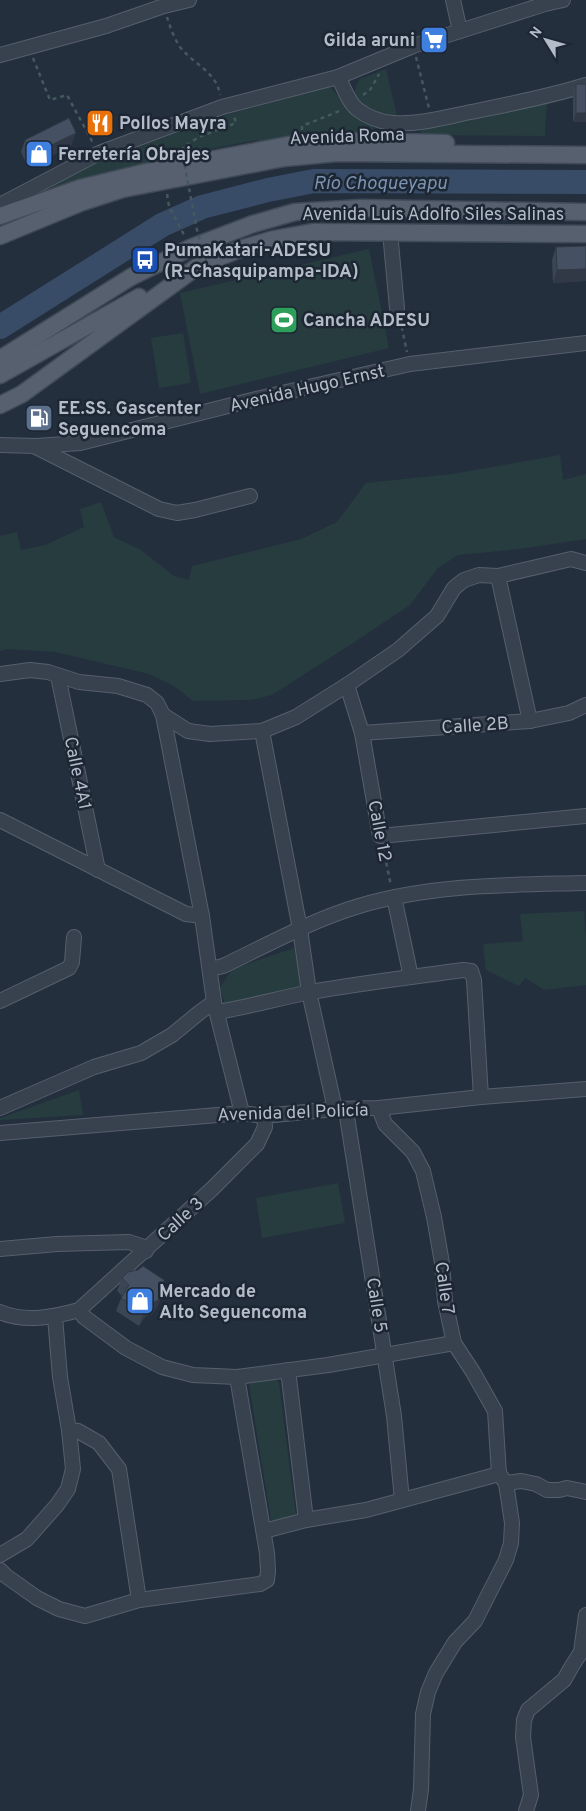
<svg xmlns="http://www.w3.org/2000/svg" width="586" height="1811" viewBox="0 0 586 1811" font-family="Overpass,sans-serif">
  <rect width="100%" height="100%" fill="#242f3e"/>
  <g fill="#263c3f">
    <path d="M386,69L397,116C378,114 342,105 360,79Z"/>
    <path d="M329,87C337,91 342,106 350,113C357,119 366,123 374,128V134L265,143L257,140L198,151L189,158L56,189L51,187V185L77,170L225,115Z"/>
    <polygon points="548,101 546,112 545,136 421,135 421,128"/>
    <polygon points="369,249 389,348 200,394 180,293"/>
    <polygon points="183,333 191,383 159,388 151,338"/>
    <polygon points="560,455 563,480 586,474 586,539 519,549 458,555 438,568 410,605 347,647 272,695 251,700 193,701 174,686 149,674 55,652 6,649 0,651 0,536 17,532 21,550 45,545 84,527 80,509 101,502 114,537 141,550 174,576 189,580 192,566 301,539 337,522 366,483 452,474"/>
    <polygon points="584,911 586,937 586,985 544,990 525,978 519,986 486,970 483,944 523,941 520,914"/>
    <polygon points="294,948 302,990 226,1006 219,989 232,969"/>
    <polygon points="79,1090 83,1115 0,1120 0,1118"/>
    <polygon points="338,1183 345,1223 262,1238 256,1198"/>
    <polygon points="275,1378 279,1383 296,1516 278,1524 271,1520 249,1385 253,1381"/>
  </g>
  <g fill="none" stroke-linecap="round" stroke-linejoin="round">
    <polyline stroke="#394c67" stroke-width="24" points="0,327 162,225 202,207 268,190 314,181 586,182"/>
    <defs>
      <g id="minor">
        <polyline points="453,0 460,31"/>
        <polyline points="0,55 106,26 164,6 189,0"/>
        <path d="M338,77C344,87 348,102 357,109C367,117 381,122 393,123C419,125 446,117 471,112C510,104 548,97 586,85"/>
        <polyline points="0,205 99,153 222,107 338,77 413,46 545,4 563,0"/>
        <polyline points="390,232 397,308"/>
        <polyline points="0,445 36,446 80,443 256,399 410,364 586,343"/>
        <polyline points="36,447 159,509 177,513 195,510 250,496"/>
        <polyline points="498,576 530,721"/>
        <polyline points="0,674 30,670 48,672 79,682 118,686 147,695 157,703 163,715 188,731 210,734 262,731 296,717 347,685 398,650 437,616 454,588 464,580 479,575 498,576 571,559 586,563"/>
        <polyline points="58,676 98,870"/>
        <polyline points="347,685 362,733 380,836 586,816"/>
        <polyline points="163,715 202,916 214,1002 242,1113"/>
        <polyline points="262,731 300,929 309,992 335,1109"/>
        <polyline points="362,733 530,721 569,713 586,705"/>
        <polyline points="0,820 186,914 202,916"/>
        <polyline points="394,897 411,977"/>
        <path d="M210,969L223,966C267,945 312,920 359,906C433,884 510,885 586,883"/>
        <polyline points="0,1001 69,968 72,962 74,937"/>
        <path d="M217,1012C248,1007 279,998 311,992C361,983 412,977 463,970L471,971L474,980L481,1097"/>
        <polyline points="0,1108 94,1067 141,1053 172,1035 200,1012 214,1002"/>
        <polyline points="379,1108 385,1124 413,1152 423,1171 434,1217 442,1263 445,1301 454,1343 473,1372 495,1411 499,1474"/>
        <polyline points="346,1110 394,1416 402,1500"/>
        <polyline points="0,1133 242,1113 264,1116 335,1109 379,1108 481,1097 586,1089"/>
        <polyline points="0,1249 57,1244 129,1242 141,1246 146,1251"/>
        <polyline points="79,1310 84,1317 126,1348 162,1367 193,1375 237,1377 328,1365 454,1343"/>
        <path d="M0,1312C25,1323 54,1317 79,1310L212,1189L257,1144L265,1127L264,1116"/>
        <polyline points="288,1370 306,1520"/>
        <polyline points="69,1430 78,1431 99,1443 119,1469 139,1600"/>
        <polyline points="506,1483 521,1481 536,1484 547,1490 559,1490 567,1488 586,1492"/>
        <polyline points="264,1531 306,1520 366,1510 499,1474"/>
        <polyline points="0,1555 27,1539 57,1505 68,1489 73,1469 69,1430 60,1377 55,1317"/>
        <polyline points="0,1570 6,1576 37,1598 59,1609 85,1616 139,1600 260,1584 267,1580 268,1571 267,1553 237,1377"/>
        <polyline points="418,1811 421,1789 423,1714 428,1692 436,1673 455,1642 475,1621 506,1560 511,1543 512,1523 506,1483 499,1474"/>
        <polyline points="526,1811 531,1795 523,1737 524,1720 528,1710 564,1680 572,1666 581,1652 586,1615"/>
      </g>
      <g id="major">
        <polyline points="0,216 80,188 146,172 288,145 339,141 446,143"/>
        <polyline points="0,236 80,203 123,189 284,158 337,153 586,155"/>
        <polyline points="0,359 131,277 190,248 253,224 295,212 361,208 586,212"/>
        <polyline points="0,375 139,297"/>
        <polyline points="0,405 22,394 198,266 240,249 274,239 313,232 586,234"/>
      </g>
    </defs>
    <use href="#minor" stroke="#565f6c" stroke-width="16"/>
    <use href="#major" stroke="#414a57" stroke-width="19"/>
    <g stroke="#44595c" stroke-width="2.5" stroke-dasharray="4 4" stroke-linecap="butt">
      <path d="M167,17C170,27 174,38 180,47C193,64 217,72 220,95"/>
      <polyline points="416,57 429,108"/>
      <polyline points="33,58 50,100 67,95 93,143"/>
      <polyline points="363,95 370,90 379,74"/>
      <polyline points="302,130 302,126 342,110"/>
      <polyline points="148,149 167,152 168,154"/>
      <polyline points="183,151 183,147 199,137 236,123 234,116"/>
      <polyline points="167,194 169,206 184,235"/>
      <polyline points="400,319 407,352"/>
      <polyline points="383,847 391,886"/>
    </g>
    <use href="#minor" stroke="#38414e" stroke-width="14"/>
    <use href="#major" stroke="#56606e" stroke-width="16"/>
    <polyline stroke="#44595c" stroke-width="2.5" stroke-dasharray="4 4" stroke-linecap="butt" points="183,157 197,230 211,277"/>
  </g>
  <g fill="#3b4654">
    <polygon points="576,84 586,84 586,122 573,122 573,92"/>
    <polygon points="25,140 71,146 28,167 21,152"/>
    <polygon points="586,246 586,281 553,283 552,260 556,247"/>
    <polygon points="28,414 45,425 28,428 26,418"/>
    <polygon points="122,1278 163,1292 158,1305 152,1314 146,1316 139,1326 116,1311 122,1296 117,1291"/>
  </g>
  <g fill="#303945">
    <polygon points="576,113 586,113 586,122 573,122"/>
    <polygon points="76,133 71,146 28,167 33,154"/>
    <polygon points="586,269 586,281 553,283 557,270"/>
    <polygon points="47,420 45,425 28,428 30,424"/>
    <polygon points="163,1292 158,1305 152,1314 146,1316 139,1326 144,1313 151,1303"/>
  </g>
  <g fill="#455162" stroke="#303945">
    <rect x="576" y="84" width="10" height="29"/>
    <polygon points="69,118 76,133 33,154 25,140"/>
    <polygon points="586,246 586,269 557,270 556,247"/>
    <polygon points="45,410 47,420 30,424 28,414"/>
    <polygon points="143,1266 164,1280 163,1292 157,1301 151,1303 144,1313 121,1298 129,1285 122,1278 128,1272 138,1270"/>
  </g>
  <defs>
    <symbol id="supermarket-square" viewBox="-11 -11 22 22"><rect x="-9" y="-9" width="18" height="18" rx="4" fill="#3f7fe0" stroke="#1d2633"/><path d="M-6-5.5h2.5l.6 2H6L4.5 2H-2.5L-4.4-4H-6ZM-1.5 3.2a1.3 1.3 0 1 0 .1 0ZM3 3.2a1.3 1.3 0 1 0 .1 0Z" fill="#fff"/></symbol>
    <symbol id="restaurant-square" viewBox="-11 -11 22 22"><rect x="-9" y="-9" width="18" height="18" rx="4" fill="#e8710a" stroke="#1d2633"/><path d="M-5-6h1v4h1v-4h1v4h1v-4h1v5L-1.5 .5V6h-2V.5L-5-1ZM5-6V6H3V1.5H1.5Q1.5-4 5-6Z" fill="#fff"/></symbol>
    <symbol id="shop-square" viewBox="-11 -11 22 22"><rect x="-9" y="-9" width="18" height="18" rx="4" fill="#3f7fe0" stroke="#1d2633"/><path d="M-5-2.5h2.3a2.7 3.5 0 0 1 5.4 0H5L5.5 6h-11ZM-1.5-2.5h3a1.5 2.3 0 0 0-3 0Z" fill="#fff"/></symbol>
    <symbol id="bus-square" viewBox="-11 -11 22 22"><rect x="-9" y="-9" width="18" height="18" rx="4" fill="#1a4fb4" stroke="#1d2633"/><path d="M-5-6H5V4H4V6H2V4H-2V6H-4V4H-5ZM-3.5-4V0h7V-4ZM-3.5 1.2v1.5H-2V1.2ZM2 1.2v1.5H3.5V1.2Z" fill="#fff"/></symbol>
    <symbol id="stadium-square" viewBox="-11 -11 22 22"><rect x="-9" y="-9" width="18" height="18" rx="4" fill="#2e9e5b" stroke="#1d2633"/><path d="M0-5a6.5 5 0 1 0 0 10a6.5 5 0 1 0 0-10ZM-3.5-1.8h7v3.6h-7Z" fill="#fff"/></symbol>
    <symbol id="fuel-square" viewBox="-11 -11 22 22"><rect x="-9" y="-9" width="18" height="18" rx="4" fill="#5c6f8a" stroke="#1d2633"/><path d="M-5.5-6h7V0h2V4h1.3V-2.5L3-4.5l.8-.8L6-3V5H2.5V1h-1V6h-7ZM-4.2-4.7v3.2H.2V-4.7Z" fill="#fff"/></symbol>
  </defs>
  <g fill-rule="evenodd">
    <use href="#supermarket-square" x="418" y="24" width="32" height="32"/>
    <use href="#restaurant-square" x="84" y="107" width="32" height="32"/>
    <use href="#shop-square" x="23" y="138" width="32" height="32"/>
    <use href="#bus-square" x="129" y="244" width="32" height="32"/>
    <use href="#stadium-square" x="268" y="304" width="32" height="32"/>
    <use href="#fuel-square" x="23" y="402" width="32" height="32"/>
    <use href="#shop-square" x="124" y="1285" width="32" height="32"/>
  </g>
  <g text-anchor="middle" stroke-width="5" stroke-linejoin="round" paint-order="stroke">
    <g font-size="18" font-weight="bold" fill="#b4bcc9" stroke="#1d2633" text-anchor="start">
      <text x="415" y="46" text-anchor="end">Gilda aruni</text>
      <text x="119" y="129">Pollos Mayra</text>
      <text x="58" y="160">Ferretería Obrajes</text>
      <text x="164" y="256">PumaKatari-ADESU<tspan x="164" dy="21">(R-Chasquipampa-IDA)</tspan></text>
      <text x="303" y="326">Cancha ADESU</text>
      <text x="58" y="414">EE.SS. Gascenter<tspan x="58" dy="21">Seguencoma</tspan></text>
      <text x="159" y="1297">Mercado de<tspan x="159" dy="21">Alto Seguencoma</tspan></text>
    </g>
    <g font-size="18" fill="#b4bcc9" stroke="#1d2633">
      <text transform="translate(347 136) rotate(-2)" y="6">Avenida Roma</text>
      <text x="433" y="220">Avenida Luis Adolfo Siles Salinas</text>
      <text transform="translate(307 388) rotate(-13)" y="6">Avenida Hugo Ernst</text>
      <text transform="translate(475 725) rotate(-4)" y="6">Calle 2B</text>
      <text transform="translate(78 773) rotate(78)" y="6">Calle 4A1</text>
      <text transform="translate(380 831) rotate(79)" y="6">Calle 12</text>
      <text transform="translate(293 1112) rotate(-2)" y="6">Avenida del Policía</text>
      <text transform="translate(180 1219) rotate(-43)" y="6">Calle 3</text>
      <text transform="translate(445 1288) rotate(82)" y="6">Calle 7</text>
      <text transform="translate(377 1305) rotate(81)" y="6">Calle 5</text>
    </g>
    <g font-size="19" font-style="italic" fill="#7c92b1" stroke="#1d2633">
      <text x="380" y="189">Río Choqueyapu</text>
    </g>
  </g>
  <g transform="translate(546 40) rotate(307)" stroke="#1d2633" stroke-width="4" paint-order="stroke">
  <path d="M0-4L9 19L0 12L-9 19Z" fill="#b4bcc9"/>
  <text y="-8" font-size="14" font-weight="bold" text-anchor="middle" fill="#b4bcc9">N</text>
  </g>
</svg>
